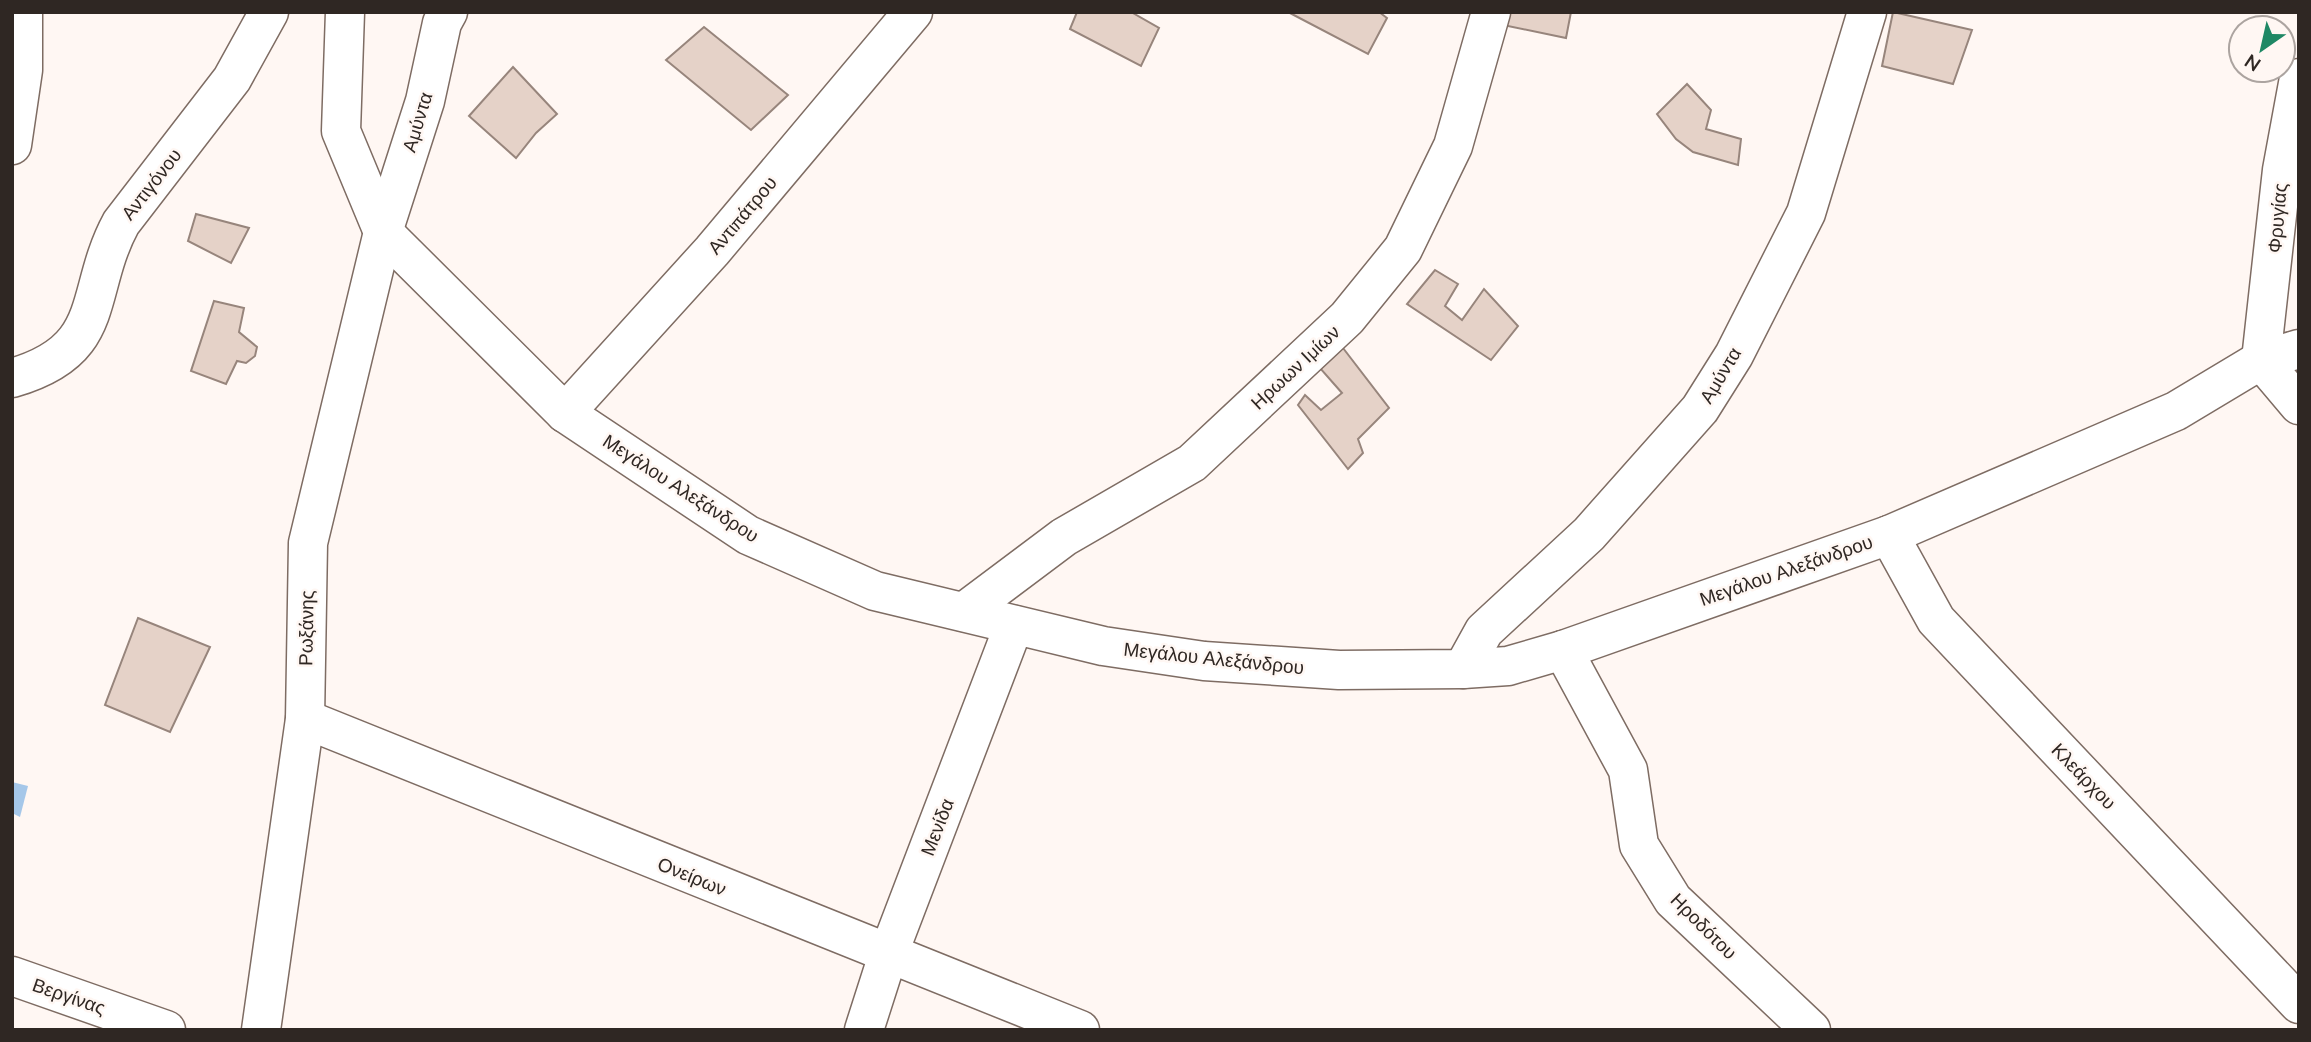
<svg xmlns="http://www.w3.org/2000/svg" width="2311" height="1042" viewBox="0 0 2311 1042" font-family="'Nunito Sans',sans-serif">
  <rect width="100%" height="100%" fill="#fff7f3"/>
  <polygon fill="#a5c7e9" points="12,782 28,786 20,817 12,813"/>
  <g fill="#e5d2c8" stroke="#97857c" stroke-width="2">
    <polygon points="1077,12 1131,12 1159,28 1141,66 1070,29"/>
    <polygon points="1288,12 1379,12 1387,18 1368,54"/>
    <polygon points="1506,12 1571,12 1566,38 1503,25"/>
    <polygon points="1893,12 1972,30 1953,84 1882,66"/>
    <polygon points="704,27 788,95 751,130 666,60"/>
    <polygon points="513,67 557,114 536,133 516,158 469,116"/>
    <polygon points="1687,84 1711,110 1706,129 1741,139 1738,165 1693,152 1676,139 1657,114"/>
    <polygon points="196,214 249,228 231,263 188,241"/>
    <polygon points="1435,270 1458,284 1445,306 1462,320 1484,289 1518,326 1491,360 1407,304"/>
    <polygon points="214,301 244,308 239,332 257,347 255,356 246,363 237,361 226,384 191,371"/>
    <polygon points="1343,348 1389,408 1358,439 1363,453 1348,469 1298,405 1305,395 1321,410 1342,393 1319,367"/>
    <polygon points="138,618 210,647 170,732 105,705"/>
  </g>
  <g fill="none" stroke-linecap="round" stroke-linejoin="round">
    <defs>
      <g id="minor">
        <polyline points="345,12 341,131 383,232 565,413 748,535 875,591 1103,646 1204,661 1339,670 1463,669 1508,666 1563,650 1889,535 2176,411 2261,360 2299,349"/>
        <polyline points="12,145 23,70 23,12"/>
        <polyline points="2261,360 2282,170 2299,78"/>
        <polyline points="2261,360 2299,405"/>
        <path d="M12,378C110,350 83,293 121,223L232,79L269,12"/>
        <polyline points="565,413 712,251 913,12"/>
        <polyline points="1889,535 1936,620 2299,1004"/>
        <polyline points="964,612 1064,537 1192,463 1347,318 1403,249 1453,146 1491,12"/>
        <polyline points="1563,650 1628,770 1639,845 1673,900 1811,1030"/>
        <polyline points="1463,669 1484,631 1589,534 1700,409 1734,355 1806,213 1867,12"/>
        <polyline points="305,719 1080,1030"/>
        <polyline points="12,976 166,1030"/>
        <polyline points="261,1030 305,719 308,543 383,232 425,101 442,23 448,12"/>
        <polyline points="864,1030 888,955 1014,625"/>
      </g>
    </defs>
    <use href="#minor" stroke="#7e6c63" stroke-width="41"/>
    <use href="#minor" stroke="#fff" stroke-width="38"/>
  </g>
  <g text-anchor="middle" stroke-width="5" stroke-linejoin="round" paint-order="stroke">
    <g font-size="19" fill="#2f2723" stroke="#fff7f3">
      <text transform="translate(417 122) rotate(-73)" y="7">Αμύντα</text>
      <text transform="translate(151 184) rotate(-52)" y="7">Αντιγόνου</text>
      <text transform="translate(742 215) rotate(-50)" y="7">Αντιπάτρου</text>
      <text transform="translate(2277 218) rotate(-85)" y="7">Φρυγίας</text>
      <text transform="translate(1295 367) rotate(-43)" y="7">Ηρωων Ιμίων</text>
      <text transform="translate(1720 375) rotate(-59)" y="7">Αμύντα</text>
      <text transform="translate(681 488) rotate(33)" y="7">Μεγάλου Αλεξάνδρου</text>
      <text transform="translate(1786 570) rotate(-19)" y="7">Μεγάλου Αλεξάνδρου</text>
      <text transform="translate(306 628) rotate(-89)" y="7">Ρωξάνης</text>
      <text transform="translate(1214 658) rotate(6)" y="7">Μεγάλου Αλεξάνδρου</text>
      <text transform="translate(2084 776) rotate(46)" y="7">Κλεάρχου</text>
      <text transform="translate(937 827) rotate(-69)" y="7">Μενίδα</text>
      <text transform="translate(692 876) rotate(22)" y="7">Ονείρων</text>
      <text transform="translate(1704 926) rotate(45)" y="7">Ηροδότου</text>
      <text transform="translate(69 996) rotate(19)" y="7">Βεργίνας</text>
    </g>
  </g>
  <rect width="2311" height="1042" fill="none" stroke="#2f2723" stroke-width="28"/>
  <g transform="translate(2262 49) rotate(214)"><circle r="33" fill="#fff7f3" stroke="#aca4a0" stroke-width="2"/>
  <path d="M0-5L12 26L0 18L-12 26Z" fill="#1f8865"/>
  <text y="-10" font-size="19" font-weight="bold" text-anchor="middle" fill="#2f2723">N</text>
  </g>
</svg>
